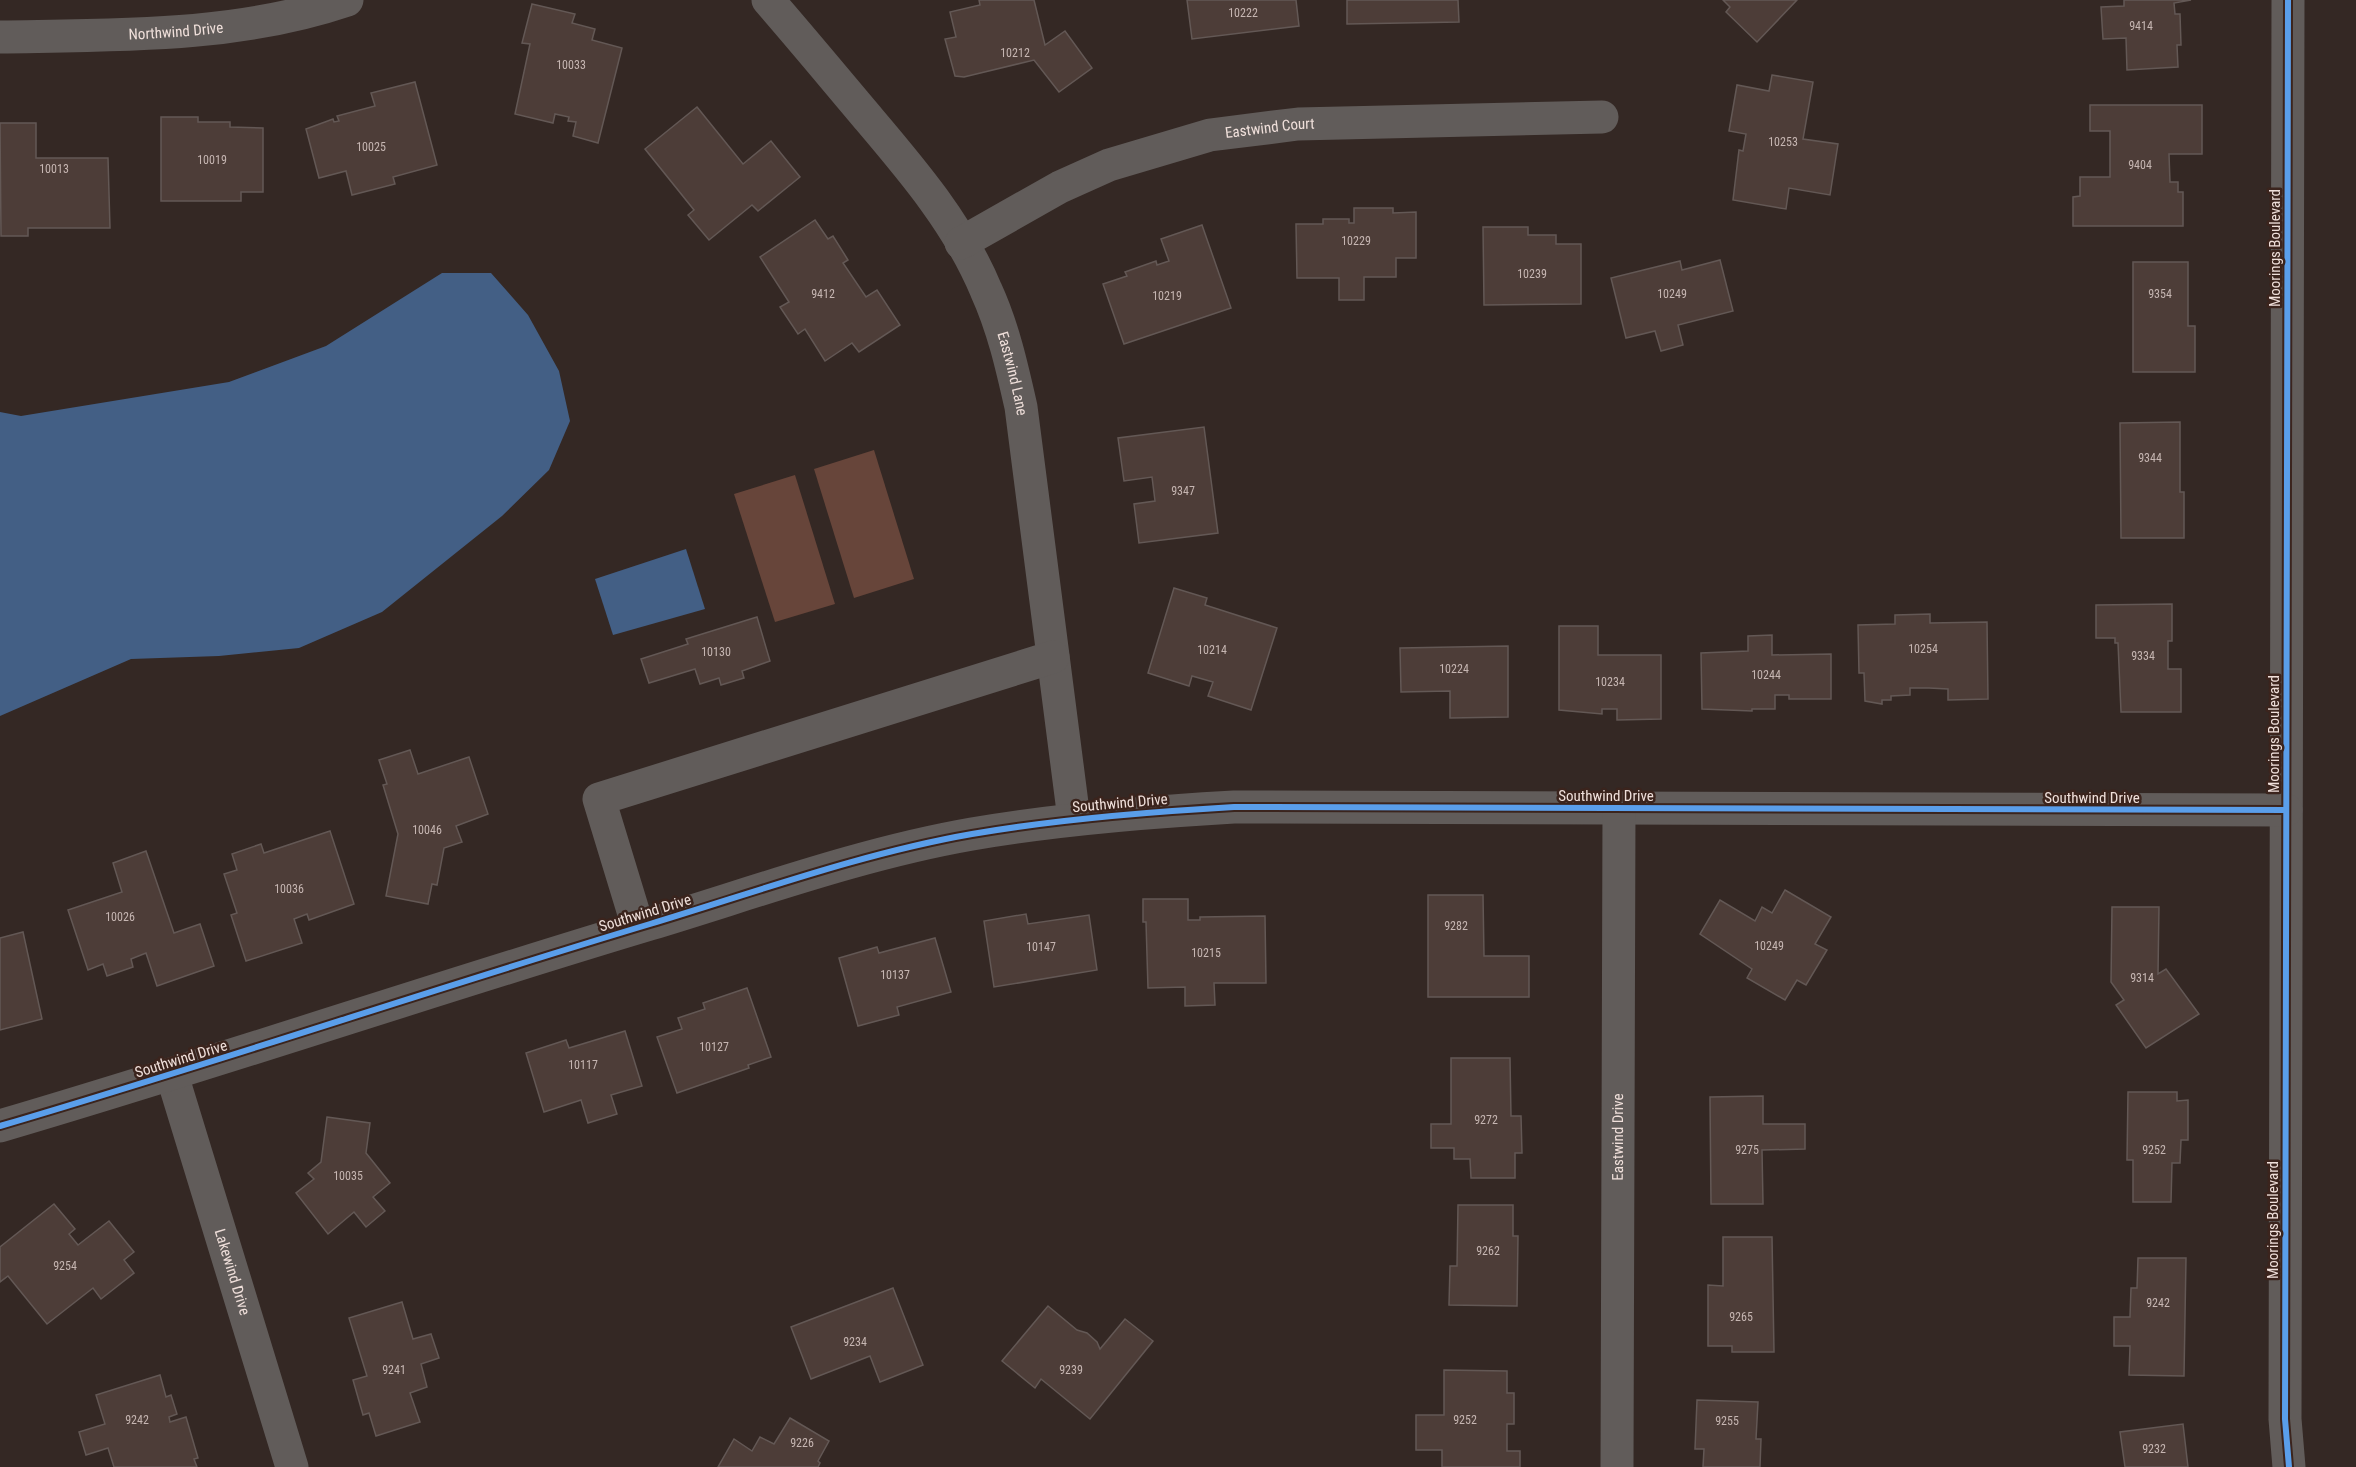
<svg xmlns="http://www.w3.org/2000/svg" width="2356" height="1467" viewBox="0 0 2356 1467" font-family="'Roboto Condensed',sans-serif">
  <rect width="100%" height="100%" fill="#342824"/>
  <g fill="#67453a">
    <polygon points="874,450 914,579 854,598 814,469"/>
    <polygon points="795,475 835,604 775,622 734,494"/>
  </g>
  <g fill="#435f85">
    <polygon points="442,273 491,273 528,315 559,371 570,421 549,470 502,516 382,612 299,648 219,656 131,659 0,716 0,412 21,416 229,382 326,346"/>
    <polygon points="686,549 705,609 613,635 595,579"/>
  </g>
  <g fill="#4d3d38" stroke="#635855" stroke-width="1.5">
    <polygon points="979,0 1034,0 1045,45 1065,31 1092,68 1059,92 1034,60 964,77 955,76 945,39 956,37 950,12 980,5"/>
    <polygon points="1187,0 1296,0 1299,26 1192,39"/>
    <polygon points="1347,0 1458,0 1459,22 1347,24"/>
    <polygon points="1723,0 1797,0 1757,42 1726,12 1730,7"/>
    <polygon points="2124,0 2191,0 2174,3 2175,14 2180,14 2181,45 2177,45 2178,67 2127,70 2126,38 2103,39 2101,7 2124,6"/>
    <polygon points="532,4 575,14 572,23 595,29 592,40 622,48 598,143 573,136 576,122 568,121 569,117 555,114 553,123 515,114 530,44 522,43"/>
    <polygon points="1772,75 1813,82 1803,139 1838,144 1830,195 1789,188 1786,209 1733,200 1739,150 1743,151 1746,134 1729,131 1737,85 1769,91"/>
    <polygon points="415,82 437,165 393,177 395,184 352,195 346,171 319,178 306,129 333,119 334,122 339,121 337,116 375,106 371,93"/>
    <polygon points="2090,105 2202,105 2202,154 2169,154 2170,182 2178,182 2178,192 2183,192 2183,226 2073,226 2073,197 2080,196 2080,177 2110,177 2110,131 2090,131"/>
    <polygon points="697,107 743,164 771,141 800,177 758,211 752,205 709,240 688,215 694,210 645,149"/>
    <polygon points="161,117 198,117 198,122 230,122 230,127 263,128 263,192 241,192 241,201 161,201"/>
    <polygon points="0,123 36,123 36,158 108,158 110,228 28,228 28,236 1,236"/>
    <polygon points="1354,208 1393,208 1393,213 1416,212 1416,258 1396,258 1396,277 1364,277 1364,300 1339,300 1339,278 1297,278 1296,224 1323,224 1323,219 1349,219 1349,223 1354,223"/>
    <polygon points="815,220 828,239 833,236 848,260 843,263 866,297 877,290 900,325 859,352 852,343 825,361 805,329 798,334 780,307 789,302 760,257"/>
    <polygon points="1202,225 1231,308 1124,344 1103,284 1127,276 1125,272 1156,261 1157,265 1169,261 1161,239"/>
    <polygon points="1483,227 1528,227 1528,235 1556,235 1556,244 1581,244 1581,304 1484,305"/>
    <polygon points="1720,260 1733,311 1678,325 1683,345 1661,351 1655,331 1626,338 1611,278 1680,261 1682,270"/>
    <polygon points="2133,262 2188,262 2188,326 2195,326 2195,372 2133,372"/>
    <polygon points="2180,422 2180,492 2184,492 2184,538 2121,538 2120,423"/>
    <polygon points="1204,427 1218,533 1139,543 1134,504 1155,501 1152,477 1124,481 1118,438"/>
    <polygon points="1174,588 1207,598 1205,605 1277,628 1251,710 1208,696 1213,682 1192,676 1189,686 1148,673"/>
    <polygon points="2172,604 2172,641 2168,641 2168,669 2181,669 2181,712 2121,712 2118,643 2115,643 2115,638 2096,638 2096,605"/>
    <polygon points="1930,614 1930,623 1987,622 1988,699 1948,700 1948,689 1929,688 1910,688 1910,695 1891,696 1891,700 1882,700 1882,704 1865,701 1864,673 1859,673 1858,625 1895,624 1895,615"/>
    <polygon points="757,617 770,661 742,671 744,678 721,685 719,678 700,684 695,669 649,683 641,659 688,644 686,639"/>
    <polygon points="1559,626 1598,626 1598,655 1661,655 1661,719 1617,720 1617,709 1602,709 1602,714 1559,710"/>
    <polygon points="1772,635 1772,655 1831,654 1831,699 1789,699 1789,695 1775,695 1775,709 1752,709 1752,711 1702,709 1701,653 1748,651 1748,636"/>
    <polygon points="1508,646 1508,717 1450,718 1450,691 1401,692 1400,648"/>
    <polygon points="410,750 418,774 469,757 488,814 456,826 462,842 444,848 437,885 432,884 428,904 386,896 398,834 383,785 387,784 379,760"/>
    <polygon points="330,831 354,904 309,920 307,914 294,919 302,943 246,961 231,915 237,913 224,874 237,870 232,854 261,844 264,853"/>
    <polygon points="146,851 174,933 200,924 214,966 157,986 146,953 131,959 133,967 107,976 103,964 88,970 68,910 122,892 113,863"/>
    <polygon points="1785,890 1831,917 1815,944 1827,950 1806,985 1797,980 1785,1000 1747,978 1752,969 1700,934 1720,900 1755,921 1762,907 1772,913"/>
    <polygon points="1428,895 1483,895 1484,956 1529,956 1529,997 1428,997"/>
    <polygon points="1143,899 1188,899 1188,920 1200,920 1200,917 1265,916 1266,983 1214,983 1215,1005 1185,1006 1185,987 1148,988 1146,922 1143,922"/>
    <polygon points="2112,907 2159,907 2158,974 2166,969 2199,1014 2146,1048 2116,1005 2124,1000 2111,982"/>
    <polygon points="1026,914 1028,924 1089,915 1097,970 994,987 984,921"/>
    <polygon points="23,932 42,1019 0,1030 0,938"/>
    <polygon points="935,938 951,992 897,1007 899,1015 858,1026 839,958 877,947 879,953"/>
    <polygon points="747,988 771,1057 748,1065 749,1068 677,1093 657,1037 682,1029 678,1018 705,1009 703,1003"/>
    <polygon points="625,1031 642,1086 611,1095 617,1114 588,1123 581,1100 544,1112 526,1053 566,1040 569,1048"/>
    <polygon points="1451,1058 1510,1058 1511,1116 1521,1116 1522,1153 1515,1153 1515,1178 1471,1178 1470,1159 1454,1159 1454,1148 1431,1148 1431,1124 1451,1124"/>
    <polygon points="2128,1092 2177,1092 2177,1101 2188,1100 2188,1140 2181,1140 2180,1163 2172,1163 2171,1202 2133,1202 2133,1160 2127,1160"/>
    <polygon points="1763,1096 1763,1124 1805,1124 1805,1149 1762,1150 1763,1204 1711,1204 1710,1097"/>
    <polygon points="327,1117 370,1123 366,1153 390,1183 373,1197 385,1211 366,1227 354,1212 328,1234 296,1193 314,1179 308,1173 321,1162"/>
    <polygon points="54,1204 75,1229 69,1234 78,1245 109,1221 134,1252 124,1260 134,1273 101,1299 93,1288 47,1324 8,1276 0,1282 0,1247"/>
    <polygon points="1458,1205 1513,1205 1513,1236 1518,1236 1517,1306 1449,1305 1450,1266 1457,1266"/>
    <polygon points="1723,1237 1772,1237 1774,1352 1732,1352 1732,1346 1708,1346 1708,1285 1723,1286"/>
    <polygon points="2138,1258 2186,1258 2184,1376 2129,1375 2130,1346 2114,1346 2114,1317 2130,1317 2131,1288 2137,1288"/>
    <polygon points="893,1288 923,1365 880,1382 870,1356 811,1379 791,1327"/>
    <polygon points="402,1302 413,1339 431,1334 439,1358 421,1364 427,1387 410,1393 420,1422 376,1436 369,1413 363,1415 353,1380 367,1376 349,1318"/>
    <polygon points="1048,1306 1077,1330 1087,1333 1097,1342 1100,1349 1125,1319 1153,1341 1090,1419 1041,1379 1035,1388 1002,1361"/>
    <polygon points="1444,1370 1507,1371 1507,1393 1514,1393 1514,1424 1507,1424 1507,1451 1520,1451 1520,1467 1442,1467 1442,1450 1416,1450 1416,1415 1444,1415"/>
    <polygon points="160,1375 166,1397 171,1395 177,1414 169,1417 170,1422 186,1417 198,1458 194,1459 197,1467 114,1467 108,1448 86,1455 79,1432 105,1424 96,1395"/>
    <polygon points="1697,1400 1758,1402 1756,1439 1761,1439 1760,1467 1703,1467 1704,1449 1695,1449"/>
    <polygon points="790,1418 829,1441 818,1461 820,1463 818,1467 718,1467 734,1439 752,1451 760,1437 774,1444"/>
    <polygon points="2183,1424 2188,1467 2125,1467 2120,1432"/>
  </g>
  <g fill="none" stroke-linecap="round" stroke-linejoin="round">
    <g stroke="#615c5a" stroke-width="33">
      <path id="s1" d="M768,0C802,39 835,79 868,118C913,171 959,225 986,290C1003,327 1012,367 1021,407L1074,819"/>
      <polyline points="2288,0 2285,1419 2289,1467"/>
      <path id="s2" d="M0,37C116,35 235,38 347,0"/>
      <path id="s3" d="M961,243L1060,187L1109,165L1210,135L1298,124L1602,117"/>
      <polyline points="638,927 599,799 1053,657"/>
      <path id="s4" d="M172,1075L292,1467"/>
      <path d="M0,1126C218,1062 433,989 650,924C756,892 863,853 972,834C1059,819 1146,812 1234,807L2286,810"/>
      <path id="s5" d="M1617,1467L1619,808"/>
    </g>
    <defs>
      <g id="cycleway">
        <polyline points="2288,0 2285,1419 2289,1467"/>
        <path d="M0,1126C218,1062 433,989 650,924C756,892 863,853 972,834C1059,819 1146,812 1234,807L2286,810"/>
      </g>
    </defs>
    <use href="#cycleway" stroke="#3b241d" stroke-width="10"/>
    <use href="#cycleway" stroke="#5a9eea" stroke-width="6"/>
  </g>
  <g text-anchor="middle" stroke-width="5" stroke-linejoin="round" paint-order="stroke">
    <g font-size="12" fill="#c6b6b2">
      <text x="1243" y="17">10222</text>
      <text x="2141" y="30">9414</text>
      <text x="1015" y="57">10212</text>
      <text x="571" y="69">10033</text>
      <text x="1783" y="146">10253</text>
      <text x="371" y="151">10025</text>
      <text x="212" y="164">10019</text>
      <text x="2140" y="169">9404</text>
      <text x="54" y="173">10013</text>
      <text x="1356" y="245">10229</text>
      <text x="1532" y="278">10239</text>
      <text x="823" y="298">9412</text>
      <text x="1672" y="298">10249</text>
      <text x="2160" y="298">9354</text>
      <text x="1167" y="300">10219</text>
      <text x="2150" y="462">9344</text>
      <text x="1183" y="495">9347</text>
      <text x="1923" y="653">10254</text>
      <text x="1212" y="654">10214</text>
      <text x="716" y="656">10130</text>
      <text x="2143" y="660">9334</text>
      <text x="1454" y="673">10224</text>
      <text x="1766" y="679">10244</text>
      <text x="1610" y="686">10234</text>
      <text x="427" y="834">10046</text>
      <text x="289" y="893">10036</text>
      <text x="120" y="921">10026</text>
      <text x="1456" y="930">9282</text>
      <text x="1769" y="950">10249</text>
      <text x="1041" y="951">10147</text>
      <text x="1206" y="957">10215</text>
      <text x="895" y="979">10137</text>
      <text x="2142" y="982">9314</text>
      <text x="714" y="1051">10127</text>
      <text x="583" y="1069">10117</text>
      <text x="1486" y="1124">9272</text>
      <text x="1747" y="1154">9275</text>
      <text x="2154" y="1154">9252</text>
      <text x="348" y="1180">10035</text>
      <text x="1488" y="1255">9262</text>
      <text x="65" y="1270">9254</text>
      <text x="2158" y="1307">9242</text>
      <text x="1741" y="1321">9265</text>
      <text x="855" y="1346">9234</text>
      <text x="394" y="1374">9241</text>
      <text x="1071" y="1374">9239</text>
      <text x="137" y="1424">9242</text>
      <text x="1465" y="1424">9252</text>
      <text x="1727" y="1425">9255</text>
      <text x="802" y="1447">9226</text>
      <text x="2154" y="1453">9232</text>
    </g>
    <g font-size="15" fill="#efdfda" stroke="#3b241d">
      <text dy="5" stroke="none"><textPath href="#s2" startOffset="176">Northwind Drive</textPath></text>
      <text dy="5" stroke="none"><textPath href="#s3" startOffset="333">Eastwind Court</textPath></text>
      <text transform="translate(2275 248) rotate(-90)" y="5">Moorings Boulevard</text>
      <text dy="5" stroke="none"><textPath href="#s1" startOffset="452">Eastwind Lane</textPath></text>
      <text transform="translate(2274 734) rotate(-90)" y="5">Moorings Boulevard</text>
      <text x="1606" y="801">Southwind Drive</text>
      <text x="2092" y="803">Southwind Drive</text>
      <text transform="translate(1120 803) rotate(-5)" y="5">Southwind Drive</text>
      <text transform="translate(645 913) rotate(-17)" y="5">Southwind Drive</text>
      <text transform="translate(181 1059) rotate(-17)" y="5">Southwind Drive</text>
      <text dy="5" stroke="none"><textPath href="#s5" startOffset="330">Eastwind Drive</textPath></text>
      <text transform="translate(2273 1220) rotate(-90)" y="5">Moorings Boulevard</text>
      <text dy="5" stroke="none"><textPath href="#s4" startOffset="206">Lakewind Drive</textPath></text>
    </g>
  </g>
</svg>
